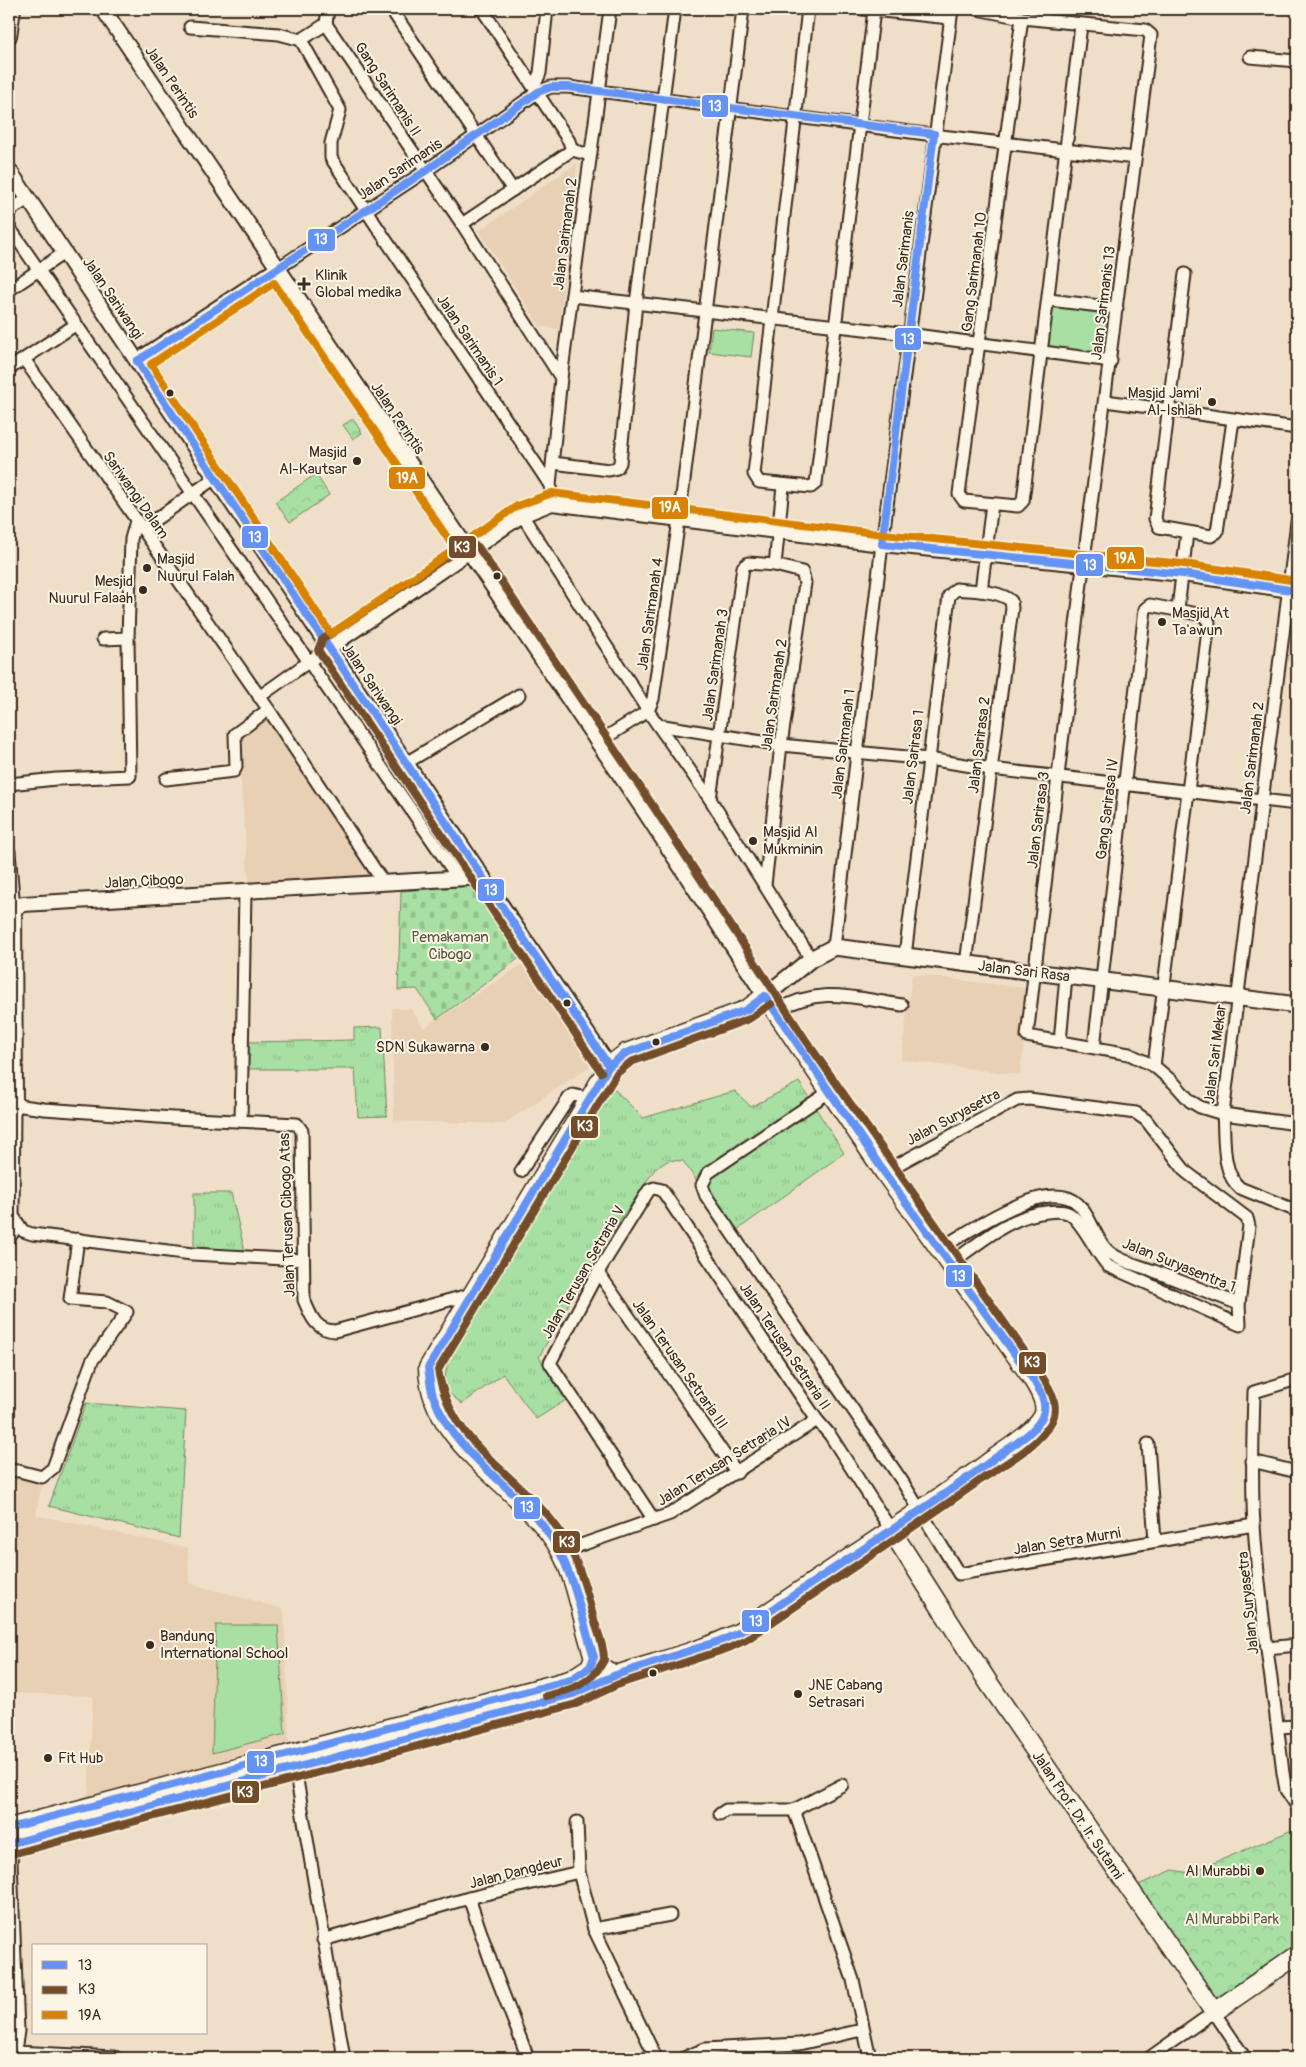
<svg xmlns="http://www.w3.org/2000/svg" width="1306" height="2067" viewBox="0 0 1306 2067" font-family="Pangolin,sans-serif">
  <defs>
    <pattern id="grass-tufts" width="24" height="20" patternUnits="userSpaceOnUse" patternTransform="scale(1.25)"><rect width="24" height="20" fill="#a8dfa3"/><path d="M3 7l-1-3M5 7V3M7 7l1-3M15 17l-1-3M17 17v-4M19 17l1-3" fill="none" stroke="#92c08c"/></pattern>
    <pattern id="cemetery-stones" width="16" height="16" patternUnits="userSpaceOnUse" patternTransform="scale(1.25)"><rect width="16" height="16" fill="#a8dfa3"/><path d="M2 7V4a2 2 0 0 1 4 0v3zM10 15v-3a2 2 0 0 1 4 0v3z" fill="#92c08c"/></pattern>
    <pattern id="park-crowns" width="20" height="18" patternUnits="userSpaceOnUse" patternTransform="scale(1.25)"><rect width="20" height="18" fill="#a8dfa3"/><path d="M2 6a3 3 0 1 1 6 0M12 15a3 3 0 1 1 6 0" fill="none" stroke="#92c08c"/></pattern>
  </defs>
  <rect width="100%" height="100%" fill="#f0dfc8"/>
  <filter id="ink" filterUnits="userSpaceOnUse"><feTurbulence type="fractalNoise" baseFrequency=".02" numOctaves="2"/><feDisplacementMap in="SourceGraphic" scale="10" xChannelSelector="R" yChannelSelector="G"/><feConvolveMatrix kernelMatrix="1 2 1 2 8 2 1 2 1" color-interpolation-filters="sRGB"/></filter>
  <g filter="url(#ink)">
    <g fill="#e8d0b4">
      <polygon points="577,163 559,329 540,326 479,231"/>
      <polygon points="267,716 374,876 249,885 237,736"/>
      <polygon points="523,964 590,1066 504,1124 394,1121 392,1008 411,1009 424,1028"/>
      <polygon points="912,974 1031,989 1020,1075 901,1060"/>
      <polygon points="9,1478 27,1478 42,1482 36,1515 188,1548 189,1583 284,1609 289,1742 88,1798 93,1696 9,1693"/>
    </g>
    <g fill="url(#grass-tufts)" stroke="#728460">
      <polygon points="382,1027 387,1116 358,1117 355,1069 248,1069 248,1042 354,1040 354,1028"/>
      <polygon points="799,1082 844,1153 733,1233 683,1161 669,1160 655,1169 593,1260 539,1357 566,1400 536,1419 503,1374 462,1404 443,1388 450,1350 609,1084 643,1118 735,1091 751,1107"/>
      <polygon points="194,1193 231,1193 245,1252 194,1249"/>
      <polygon points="86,1403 186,1411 179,1538 49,1506"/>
    </g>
    <polygon fill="url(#cemetery-stones)" stroke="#728460" points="471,886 522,956 437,1019 417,989 398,990 401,891"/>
    <g fill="url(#park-crowns)" stroke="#728460">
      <polygon points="353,419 362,433 353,439 343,425"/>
      <polygon points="316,474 329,495 290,522 275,502"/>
      <polygon points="1297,1828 1297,1946 1215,2001 1138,1885 1173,1870 1190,1873"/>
    </g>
    <g fill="#a8dfa3" stroke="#728460">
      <polygon points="1051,306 1108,311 1104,354 1047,348"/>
      <polygon points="712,328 754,333 751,357 709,352"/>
      <polygon points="216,1625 278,1625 285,1734 212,1753"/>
    </g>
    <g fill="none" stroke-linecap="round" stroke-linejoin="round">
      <defs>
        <g id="minor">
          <polyline points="391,9 513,190"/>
          <polyline points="482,9 569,141 572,150"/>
          <polyline points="808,9 754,474 759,482 811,487 816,483 874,10"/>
          <polyline points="863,9 950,18"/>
          <polyline points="977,9 1022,18 1145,30 1151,35 1081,583 1027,1036 1129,1054 1154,1066 1174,1083 1190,1101 1200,1107 1223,1114 1297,1124"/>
          <polyline points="1022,18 959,494 964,501 1018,506 1023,501 1081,25"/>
          <polyline points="326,24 301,40 340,110 331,143 331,158 550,485"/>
          <polyline points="326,24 462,224 561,378"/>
          <polyline points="326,24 328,9"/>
          <polyline points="190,27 279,34 301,40"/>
          <polyline points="1250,57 1297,61"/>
          <polyline points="534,87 540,73 547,9"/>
          <polyline points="9,211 28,199"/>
          <polyline points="462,224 572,150 590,155"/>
          <polyline points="9,227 458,878"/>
          <polyline points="277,269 424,172 538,92 551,87 568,87 941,136 1135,158"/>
          <polyline points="1185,274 1155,519 1159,527 1211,536 1217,532 1233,420"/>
          <polyline points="9,290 64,253"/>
          <polyline points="572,296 908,334 1111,361"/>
          <polyline points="1049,300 1117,308"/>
          <polyline points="24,359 271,713 383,882"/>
          <polyline points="9,369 75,325"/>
          <polyline points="1106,401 1297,428"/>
          <polyline points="553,463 609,470 617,468 620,463 636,303 675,9"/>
          <polyline points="552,503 550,485 561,378 610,9"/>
          <polyline points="522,515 648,711 710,799 811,959"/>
          <path d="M1297,522L1223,1114C1225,1136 1221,1173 1240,1188L1297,1211"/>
          <polyline points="142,529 215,478"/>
          <polyline points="981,591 992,504"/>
          <polyline points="1178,609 1187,533"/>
          <polyline points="103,639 128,638 131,539 136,521"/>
          <polyline points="259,697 328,648"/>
          <polyline points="658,725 781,745 928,759 991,769 1297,804"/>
          <polyline points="597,743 648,711 653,699 679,520 743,9"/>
          <polyline points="406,763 519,695"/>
          <polyline points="166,779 234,771 236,767 235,734 268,710"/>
          <polyline points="9,784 56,779 130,776 128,638"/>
          <polyline points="710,799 743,567 748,563 775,565"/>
          <polyline points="9,852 14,908"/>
          <polyline points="765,885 781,745 805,583 802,572 775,565 783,486"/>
          <polyline points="834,947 882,544 952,9"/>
          <path d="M905,956L949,596L956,589C972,591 999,590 1011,601L1012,608L966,964"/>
          <path d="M776,1011C821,985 853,998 902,1005"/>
          <polyline points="1060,1042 1066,976"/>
          <polyline points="1094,1047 1145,609 1150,605 1203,615 1209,622 1154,1066"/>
          <polyline points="829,1092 708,1173 702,1185 706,1196 902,1481 959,1574 1254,1525"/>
          <path d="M15,1105L44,1109L173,1118L297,1124L302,1131L304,1300C311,1316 315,1330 335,1331L472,1294"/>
          <polyline points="14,1109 13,1216 23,1231 32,1234 192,1254 302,1260"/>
          <polyline points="241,1121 245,892"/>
          <polyline points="521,1171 569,1098 573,1095 591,1099"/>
          <path d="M884,1172L1017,1100L1029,1099L1136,1113L1146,1120L1186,1172L1247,1218L1249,1226L1239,1304L1240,1325L1108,1266C1095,1252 1084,1224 1070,1214C1063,1210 1054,1211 1047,1212C1009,1216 981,1242 951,1263"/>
          <polyline points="9,1239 17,1225"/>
          <path d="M941,1248C968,1232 1049,1175 1078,1204C1093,1218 1096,1246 1115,1256C1126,1263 1141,1266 1154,1271C1182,1282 1210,1293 1239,1304"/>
          <polyline points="598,1272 737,1473"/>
          <path d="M1297,1379L1254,1392C1253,1436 1251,1480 1254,1525C1259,1608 1274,1691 1283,1773L1286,1790L1297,1806"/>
          <polyline points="1148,1444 1155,1541"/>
          <polyline points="1252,1461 1297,1472"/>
          <polyline points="9,1470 19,1471 42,1477 53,1468 92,1361 127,1312 107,1302 70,1299 78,1239"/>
          <polyline points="654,1520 550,1363 598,1272 649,1190 654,1188 662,1190 817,1420 830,1435 891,1530"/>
          <polyline points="561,1552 670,1514 817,1420"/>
          <polyline points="1267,1648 1297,1645"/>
          <polyline points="1278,1727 1297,1726"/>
          <polyline points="295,1768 344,2058"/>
          <polyline points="794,1810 853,1980 870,2058"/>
          <polyline points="720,1814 726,1810 794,1810 842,1785"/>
          <polyline points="577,1822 579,1872"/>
          <polyline points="13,1843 11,1862 18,2031 14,2058"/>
          <polyline points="469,1898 492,1965 528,2058"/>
          <polyline points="594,1929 670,1915"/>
          <polyline points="323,1940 469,1898 579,1872 594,1929 656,2058"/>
          <polyline points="16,2052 115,2057"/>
          <polyline points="684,2058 705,2049 799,2044 862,2030"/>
          <polyline points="1149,2058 1214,2012 1245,2058"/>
        </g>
        <g id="tertiary">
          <polyline points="103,9 645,812 765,996"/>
          <polyline points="9,36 13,9"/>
          <polyline points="9,170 609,1066"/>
          <polyline points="137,361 277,269"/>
          <polyline points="328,648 522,515 552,503 882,544 1183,574 1297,591"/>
          <polyline points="9,1112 14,1109 15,1105 14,908 23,904 483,877"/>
        </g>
        <polyline id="secondary" points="765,996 811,959 834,947 1297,1005"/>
        <g id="primary">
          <polyline points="891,1530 990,1685 1214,2012 1297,1955"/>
          <polyline points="9,1828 570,1680 590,1667 594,1657"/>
          <path d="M9,1844L573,1694C587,1688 602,1680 616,1675C658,1661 700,1652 740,1632C821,1575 905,1523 985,1465C1000,1453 1035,1433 1043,1416C1049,1403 1036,1385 1029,1374L884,1172L765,996L746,1010L626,1053L609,1066L428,1368C430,1449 526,1486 561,1552C578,1584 582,1623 594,1657L597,1665L615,1675"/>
        </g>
      </defs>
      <use href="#minor" stroke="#3b2a1e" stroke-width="15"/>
      <use href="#tertiary" stroke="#3b2a1e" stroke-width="18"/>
      <use href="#secondary" stroke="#3b2a1e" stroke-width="19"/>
      <use href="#primary" stroke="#3b2a1e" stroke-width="21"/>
      <use href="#minor" stroke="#fcf5e5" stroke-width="11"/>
      <use href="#tertiary" stroke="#fcf5e5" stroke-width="14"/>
      <use href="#secondary" stroke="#fcf5e5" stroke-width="15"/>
      <use href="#primary" stroke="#fcf5e5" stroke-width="18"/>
      <defs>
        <g id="bus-1">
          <polyline points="137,361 424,172 538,92 551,87 568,87 934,134"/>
          <polyline points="137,361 609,1066"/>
          <polyline points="882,544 1183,574 1297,591"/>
          <polyline points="882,544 934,134"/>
          <path d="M9,1828L570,1680L590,1667L594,1657C580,1613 574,1568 546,1530C512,1483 455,1455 434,1398C430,1389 430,1378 428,1368L609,1066L626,1053L746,1010L765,996L884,1172L1032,1378C1039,1389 1049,1404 1042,1417C1033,1436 1007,1448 991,1461C909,1521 823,1574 740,1632L725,1639L616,1675L573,1694L9,1844"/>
        </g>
        <g id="bus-2">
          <path d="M546,1696C571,1690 592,1684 604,1660C605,1646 595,1626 592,1612C584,1580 574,1548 553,1522C510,1468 451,1445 438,1370L617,1073L631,1062L749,1019L771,1004"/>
          <path d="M12,1854L576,1704L619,1684L729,1648L746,1640C824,1586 904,1535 982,1479C1004,1464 1039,1446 1052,1421C1061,1403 1047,1383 1037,1369L805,1039L653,806L478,547L468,543L322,640L318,650L601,1072"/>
        </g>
        <g id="bus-3">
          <polygon points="274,283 455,549 331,634 151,364"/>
          <polyline points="472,537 517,506 552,493 883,534 1184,564 1297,581"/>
        </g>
      </defs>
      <use href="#bus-1" stroke="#fcf5e5" stroke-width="11"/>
      <use href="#bus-2" stroke="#fcf5e5" stroke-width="11"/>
      <use href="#bus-3" stroke="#fcf5e5" stroke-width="11"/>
      <use href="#bus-1" stroke="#6493f4" stroke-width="8"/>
      <use href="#bus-2" stroke="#734d29" stroke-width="8"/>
      <use href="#bus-3" stroke="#d88306" stroke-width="8"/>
    </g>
  </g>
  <g fill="#3b2a1e" stroke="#fcf5e5" stroke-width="2">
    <path d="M301.5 276.5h5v5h5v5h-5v5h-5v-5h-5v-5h5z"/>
    <circle cx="170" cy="393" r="4.5"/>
    <circle cx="1212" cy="402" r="5"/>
    <circle cx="357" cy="461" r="5"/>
    <circle cx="147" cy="568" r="5"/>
    <circle cx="497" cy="576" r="4.5"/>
    <circle cx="143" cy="590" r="5"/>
    <circle cx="1162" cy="622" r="5"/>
    <circle cx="753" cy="841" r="5"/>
    <circle cx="567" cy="1003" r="4.5"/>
    <circle cx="656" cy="1042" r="4.5"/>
    <circle cx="485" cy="1047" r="5"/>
    <circle cx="150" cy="1645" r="5"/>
    <circle cx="653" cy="1673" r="4.5"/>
    <circle cx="798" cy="1694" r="5"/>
    <circle cx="48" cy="1758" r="5"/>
    <circle cx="1260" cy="1871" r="5"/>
  </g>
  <g text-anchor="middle" stroke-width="4" stroke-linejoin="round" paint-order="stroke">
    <g font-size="15" fill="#3b2a1e" stroke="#fcf5e5">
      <text transform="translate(172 82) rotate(56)" y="5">Jalan Perintis</text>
      <text transform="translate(388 89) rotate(57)" y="5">Gang Sarimanis II</text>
      <text transform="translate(400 169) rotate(-34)" y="5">Jalan Sarimanis</text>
      <text transform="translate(565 234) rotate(-83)" y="5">Jalan Sarimanah 2</text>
      <text transform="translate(903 259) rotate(-83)" y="5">Jalan Sarimanis</text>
      <text transform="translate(974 272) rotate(-83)" y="5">Gang Sarimanah 10</text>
      <text transform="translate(113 298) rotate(56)" y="5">Jalan Sariwangi</text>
      <text transform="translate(1103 303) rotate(-83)" y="5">Jalan Sarimanis 13</text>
      <text transform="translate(470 340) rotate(56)" y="5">Jalan Sarimanis 1</text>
      <text transform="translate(398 418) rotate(56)" y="5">Jalan Perintis</text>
      <text transform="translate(136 495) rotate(55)" y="5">Sariwangi Dalam</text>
      <text transform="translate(650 614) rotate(-82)" y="5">Jalan Sarimanah 4</text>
      <text transform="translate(715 665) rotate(-82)" y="5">Jalan Sarimanah 3</text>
      <text transform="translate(372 684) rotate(56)" y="5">Jalan Sariwangi</text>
      <text transform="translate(774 695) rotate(-82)" y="5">Jalan Sarimanah 2</text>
      <text transform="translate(843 744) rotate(-83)" y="5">Jalan Sarimanah 1</text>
      <text transform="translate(979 745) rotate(-83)" y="5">Jalan Sarirasa 2</text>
      <text transform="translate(913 757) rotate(-83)" y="5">Jalan Sarirasa 1</text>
      <text transform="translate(1252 758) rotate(-83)" y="5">Jalan Sarimanah 2</text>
      <text transform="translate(1107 809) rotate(-83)" y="5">Gang Sarirasa IV</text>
      <text transform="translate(1038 820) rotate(-83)" y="5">Jalan Sarirasa 3</text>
      <text transform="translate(144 881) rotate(-3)" y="5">Jalan Cibogo</text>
      <text transform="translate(1024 971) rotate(7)" y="5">Jalan Sari Rasa</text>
      <text transform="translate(1215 1054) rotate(-83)" y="5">Jalan Sari Mekar</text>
      <text transform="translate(953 1117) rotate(-28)" y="5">Jalan Suryasetra</text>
      <text transform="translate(287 1215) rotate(-92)" y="5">Jalan Terusan Cibogo Atas</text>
      <text transform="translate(1179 1265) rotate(22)" y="5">Jalan Suryasentra 1</text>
      <text transform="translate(583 1272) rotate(-60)" y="5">Jalan Terusan Setraria V</text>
      <text transform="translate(785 1346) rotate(56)" y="5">Jalan Terusan Setraria II</text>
      <text transform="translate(680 1364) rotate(55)" y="5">Jalan Terusan Setraria III</text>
      <text transform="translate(724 1461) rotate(-32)" y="5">Jalan Terusan Setraria IV</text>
      <text transform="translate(1067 1541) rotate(-9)" y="5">Jalan Setra Murni</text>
      <text transform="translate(1248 1603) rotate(-96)" y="5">Jalan Suryasetra</text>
      <text transform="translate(1078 1815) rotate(56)" y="5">Jalan Prof. Dr. Ir. Sutami</text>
      <text transform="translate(516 1872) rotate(-14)" y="5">Jalan Dangdeur</text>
    </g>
    <g font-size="15" fill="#3b2a1e" stroke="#fcf5e5" text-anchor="start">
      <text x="315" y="280">Klinik<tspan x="315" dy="17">Global medika</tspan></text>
      <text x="1202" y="398" text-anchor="end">Masjid Jami'<tspan x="1202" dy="17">Al-Ishlah</tspan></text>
      <text x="347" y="457" text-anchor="end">Masjid<tspan x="347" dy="17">Al-Kautsar</tspan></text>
      <text x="157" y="564">Masjid<tspan x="157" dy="17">Nuurul Falah</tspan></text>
      <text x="133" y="586" text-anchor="end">Mesjid<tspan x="133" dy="17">Nuurul Falaah</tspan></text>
      <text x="1172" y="618">Masjid At<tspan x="1172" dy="17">Ta'awun</tspan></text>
      <text x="763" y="837">Masjid Al<tspan x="763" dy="17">Mukminin</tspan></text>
      <text x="475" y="1052" text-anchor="end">SDN Sukawarna</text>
      <text x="160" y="1641">Bandung<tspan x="160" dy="17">International School</tspan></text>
      <text x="808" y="1690">JNE Cabang<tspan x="808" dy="17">Setrasari</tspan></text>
      <text x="58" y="1763">Fit Hub</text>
      <text x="1250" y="1876" text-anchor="end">Al Murabbi</text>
    </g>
    <g font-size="15" fill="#56573f" stroke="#fcf5e5">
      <text x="450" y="942">Pemakaman<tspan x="450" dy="17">Cibogo</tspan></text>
      <text x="1232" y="1924">Al Murabbi Park</text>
    </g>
  </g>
  <g stroke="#fcf5e5" stroke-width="2">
    <rect x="701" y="94" width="28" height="24" rx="5" fill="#6493f4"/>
    <rect x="307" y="228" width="29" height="24" rx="5" fill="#6493f4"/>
    <rect x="894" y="327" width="28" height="24" rx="5" fill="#6493f4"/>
    <rect x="388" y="466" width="38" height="24" rx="5" fill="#d88306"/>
    <rect x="651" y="496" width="38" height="24" rx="5" fill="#d88306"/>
    <rect x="241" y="525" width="28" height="24" rx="5" fill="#6493f4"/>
    <rect x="448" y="535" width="29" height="24" rx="5" fill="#734d29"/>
    <rect x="1106" y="546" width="39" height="24" rx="5" fill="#d88306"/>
    <rect x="1075" y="553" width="29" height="24" rx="5" fill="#6493f4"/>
    <rect x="477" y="878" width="28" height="24" rx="5" fill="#6493f4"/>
    <rect x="570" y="1115" width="29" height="24" rx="5" fill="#734d29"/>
    <rect x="945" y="1264" width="28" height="24" rx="5" fill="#6493f4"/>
    <rect x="1018" y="1351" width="29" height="24" rx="5" fill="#734d29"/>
    <rect x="513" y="1496" width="28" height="24" rx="5" fill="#6493f4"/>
    <rect x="552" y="1530" width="29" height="24" rx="5" fill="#734d29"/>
    <rect x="741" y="1609" width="29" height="24" rx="5" fill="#6493f4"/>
    <rect x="246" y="1750" width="29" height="24" rx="5" fill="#6493f4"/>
    <rect x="231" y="1780" width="29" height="24" rx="5" fill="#734d29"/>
  </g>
  <g font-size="14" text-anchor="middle" font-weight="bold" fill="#fff">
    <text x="715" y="111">13</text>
    <text x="321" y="244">13</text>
    <text x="908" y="344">13</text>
    <text x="407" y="483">19A</text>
    <text x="670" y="512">19A</text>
    <text x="255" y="542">13</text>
    <text x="462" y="552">K3</text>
    <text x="1125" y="563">19A</text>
    <text x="1090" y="570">13</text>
    <text x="491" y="895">13</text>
    <text x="585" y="1131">K3</text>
    <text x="959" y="1281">13</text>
    <text x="1032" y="1367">K3</text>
    <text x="527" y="1512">13</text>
    <text x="567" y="1547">K3</text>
    <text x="756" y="1626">13</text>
    <text x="261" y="1766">13</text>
    <text x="245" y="1797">K3</text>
  </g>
  <rect width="1306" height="2067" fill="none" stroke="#fcf5e5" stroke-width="30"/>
  <rect x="15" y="15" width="1276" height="2037" fill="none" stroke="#3b2a1e" stroke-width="2" filter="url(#ink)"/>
  <rect x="32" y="1944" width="175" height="90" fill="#fcf5e5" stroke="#afa495"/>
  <rect x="42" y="1961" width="25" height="8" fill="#6493f4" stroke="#afa495"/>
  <text x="78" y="1970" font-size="15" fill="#3b2a1e">13</text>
  <rect x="42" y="1986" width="25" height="8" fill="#734d29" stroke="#afa495"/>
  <text x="78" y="1994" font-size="15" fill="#3b2a1e">K3</text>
  <rect x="42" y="2011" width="25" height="8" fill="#d88306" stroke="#afa495"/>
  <text x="78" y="2020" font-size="15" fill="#3b2a1e">19A</text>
</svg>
